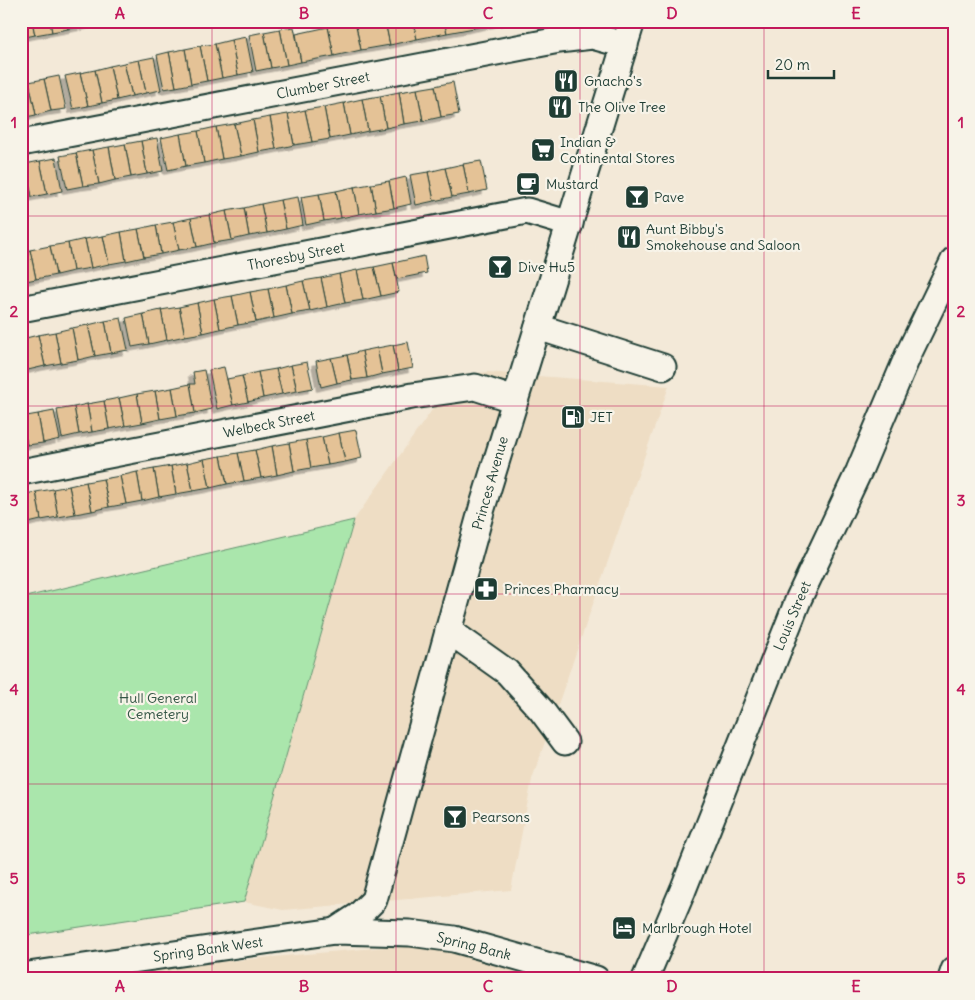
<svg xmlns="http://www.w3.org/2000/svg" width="975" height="1000" viewBox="0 0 975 1000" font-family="Delius,sans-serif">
  <defs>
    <filter id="shadow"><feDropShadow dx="-4.5" dy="4.5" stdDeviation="0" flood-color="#0004"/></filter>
  </defs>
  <rect width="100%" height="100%" fill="#f3e9d8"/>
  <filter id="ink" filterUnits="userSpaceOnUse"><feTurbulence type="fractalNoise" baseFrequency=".02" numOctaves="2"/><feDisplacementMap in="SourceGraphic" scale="10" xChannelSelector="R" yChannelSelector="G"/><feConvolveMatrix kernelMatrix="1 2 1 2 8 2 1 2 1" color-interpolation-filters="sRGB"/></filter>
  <g filter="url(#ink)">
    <g fill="#eeddc4">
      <polygon points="487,372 669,386 532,779 511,890 283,910 244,902 354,520 456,376"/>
      <polygon points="431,943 552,979 152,979 151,968"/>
    </g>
    <polygon fill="#aae6ac" stroke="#649270" points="354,520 244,902 21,936 21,598"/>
    <g fill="#e4c296" stroke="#1f3d34" filter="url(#shadow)">
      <polygon points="21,21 32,21 35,35 21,38"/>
      <polygon points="32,21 50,21 52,32 35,35"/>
      <polygon points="50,21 67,21 68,29 52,32"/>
      <polygon points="67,21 82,21 83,26 68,29"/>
      <polygon points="84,21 103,21 103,22 85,26"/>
      <polygon points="385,21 390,45 361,50 355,22"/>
      <polygon points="385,21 413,21 417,39 390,45"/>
      <polygon points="413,21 444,21 447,33 417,39"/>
      <polygon points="444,21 472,21 474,28 447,33"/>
      <polygon points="472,21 508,21 474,28"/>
      <polygon points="355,22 361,50 334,56 328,27"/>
      <polygon points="294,27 301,62 287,65 280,29"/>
      <polygon points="328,27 334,56 301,62 296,34"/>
      <polygon points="280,29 287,65 271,68 264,32"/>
      <polygon points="264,32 271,68 256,71 249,35"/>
      <polygon points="246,37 253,72 238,75 231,40"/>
      <polygon points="231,40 238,75 222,78 215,44"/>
      <polygon points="215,44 222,78 207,81 200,46"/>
      <polygon points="200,46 207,81 191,84 185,49"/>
      <polygon points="185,49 191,84 176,87 169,52"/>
      <polygon points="169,52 176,87 164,89 157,55"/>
      <polygon points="154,57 161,90 146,93 139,60"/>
      <polygon points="139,60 146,93 132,96 124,63"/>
      <polygon points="124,63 132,96 117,100 110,66"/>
      <polygon points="110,66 117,100 102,103 95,70"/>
      <polygon points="95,70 102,103 88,106 80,73"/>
      <polygon points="80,73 88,106 73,109 65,76"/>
      <polygon points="59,76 66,109 51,111 44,79"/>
      <polygon points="44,79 51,111 36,115 29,82"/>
      <polygon points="29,82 36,115 21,118 21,84"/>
      <polygon points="453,82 459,114 441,117 435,86"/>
      <polygon points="435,86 441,117 423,121 417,89"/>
      <polygon points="417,89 423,121 404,124 399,92"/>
      <polygon points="399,92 404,124 386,128 380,96"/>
      <polygon points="380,96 386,128 368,131 362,99"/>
      <polygon points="362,99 368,131 350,135 344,103"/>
      <polygon points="344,103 350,135 330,139 324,107"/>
      <polygon points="324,107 330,139 312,142 305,110"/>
      <polygon points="305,110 312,142 294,145 288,114"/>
      <polygon points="288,114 294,145 276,149 270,117"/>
      <polygon points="270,117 276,149 259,152 253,120"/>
      <polygon points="253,120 259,152 241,156 234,124"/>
      <polygon points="234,124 241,156 222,159 216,127"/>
      <polygon points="216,127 222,159 204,163 198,131"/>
      <polygon points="198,131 204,163 186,166 180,134"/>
      <polygon points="180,134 186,166 168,170 161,138"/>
      <polygon points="157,138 163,171 147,174 141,141"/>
      <polygon points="141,141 147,174 131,177 125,144"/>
      <polygon points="125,144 131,177 115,180 109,147"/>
      <polygon points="109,147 115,180 99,184 92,150"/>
      <polygon points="92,150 99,184 83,186 76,153"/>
      <polygon points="76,153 83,186 67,189 60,156"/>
      <polygon points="56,158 62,191 47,194 40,161"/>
      <polygon points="40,161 47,194 32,197 25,164"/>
      <polygon points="481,161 487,190 469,194 463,164"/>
      <polygon points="25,164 32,197 21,199 21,165"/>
      <polygon points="463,164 469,194 452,197 445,168"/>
      <polygon points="445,168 452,197 434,201 428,172"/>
      <polygon points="428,172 434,201 416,205 410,175"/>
      <polygon points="406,177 411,204 394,208 389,181"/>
      <polygon points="389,181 394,208 376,211 371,184"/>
      <polygon points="371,184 376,211 359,214 354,187"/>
      <polygon points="354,187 359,214 341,218 336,191"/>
      <polygon points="336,191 341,218 324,221 319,194"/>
      <polygon points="319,194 324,221 306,225 301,197"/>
      <polygon points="298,197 303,225 286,229 280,200"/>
      <polygon points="280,200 286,229 267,233 261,204"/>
      <polygon points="261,204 267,233 249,236 244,208"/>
      <polygon points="244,208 249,236 232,240 226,211"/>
      <polygon points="226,211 232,240 214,243 209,215"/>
      <polygon points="209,215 214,243 197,247 191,218"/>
      <polygon points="191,218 197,247 179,250 173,222"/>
      <polygon points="173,222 179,250 161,254 156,225"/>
      <polygon points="156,225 161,254 144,257 138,229"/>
      <polygon points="138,229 144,257 126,261 121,232"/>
      <polygon points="121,232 126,261 109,264 103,236"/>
      <polygon points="103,236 109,264 91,268 85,239"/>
      <polygon points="85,239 91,268 73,271 68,243"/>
      <polygon points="68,243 73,271 56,275 50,246"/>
      <polygon points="50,246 56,275 36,279 30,250"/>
      <polygon points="30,250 36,279 21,282 21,252"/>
      <polygon points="424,256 427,273 397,279 393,263"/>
      <polygon points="393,263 399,292 381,296 374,267"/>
      <polygon points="374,267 381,296 363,300 357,270"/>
      <polygon points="357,270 363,300 345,303 339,274"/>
      <polygon points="339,274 345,303 327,307 321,278"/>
      <polygon points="321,278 327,307 310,311 303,281"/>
      <polygon points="303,281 310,311 292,314 286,285"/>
      <polygon points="286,285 292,314 274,318 268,289"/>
      <polygon points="268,289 274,318 256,322 250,292"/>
      <polygon points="250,292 256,322 238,325 232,296"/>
      <polygon points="232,296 238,325 220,329 214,299"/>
      <polygon points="214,299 220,329 203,333 197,303"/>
      <polygon points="197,303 203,333 185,336 179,307"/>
      <polygon points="179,307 185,336 167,340 161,310"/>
      <polygon points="161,310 167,340 149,344 143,314"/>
      <polygon points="143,314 149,344 132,347 126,318"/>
      <polygon points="121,318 128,350 111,353 105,321"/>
      <polygon points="105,321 111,353 95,356 88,325"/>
      <polygon points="88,325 95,356 78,360 72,328"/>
      <polygon points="72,328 78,360 61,363 55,332"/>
      <polygon points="55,332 61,363 45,366 38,335"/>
      <polygon points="38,335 45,366 28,370 22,339"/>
      <polygon points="408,342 413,368 398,371 393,345"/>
      <polygon points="393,345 398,371 382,374 377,348"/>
      <polygon points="377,348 382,374 367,378 362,351"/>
      <polygon points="362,351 367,378 352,380 347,355"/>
      <polygon points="347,355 352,380 337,383 331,358"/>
      <polygon points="331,358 337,383 321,387 316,361"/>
      <polygon points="307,362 313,388 297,391 291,365"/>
      <polygon points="291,365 297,391 282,394 276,369"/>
      <polygon points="224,367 233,405 217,409 209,370"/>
      <polygon points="276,369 282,394 263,398 258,372"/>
      <polygon points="204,370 212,409 195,413 190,384 195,384 193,372"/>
      <polygon points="258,372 263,398 248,402 242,376"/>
      <polygon points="242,376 248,402 233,405 227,379"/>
      <polygon points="190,384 195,413 177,416 172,388"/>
      <polygon points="172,388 177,416 160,419 155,391"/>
      <polygon points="155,391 160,419 142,423 137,394"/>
      <polygon points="137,394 142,423 125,426 119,398"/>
      <polygon points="119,398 125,426 109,429 104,401"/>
      <polygon points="104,401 109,429 92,432 87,404"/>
      <polygon points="87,404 92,432 79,434 74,407"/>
      <polygon points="74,407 79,434 62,438 57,410"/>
      <polygon points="54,411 60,439 43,443 38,414"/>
      <polygon points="38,414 43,443 27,445 21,417"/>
      <polygon points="21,417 27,445 21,447"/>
      <polygon points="356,430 362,458 345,462 339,433"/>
      <polygon points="339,433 345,462 328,465 322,437"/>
      <polygon points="322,437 328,465 311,468 306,440"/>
      <polygon points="306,440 311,468 294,471 289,443"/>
      <polygon points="289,443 294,471 277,475 272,446"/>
      <polygon points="272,446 277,475 261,478 255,450"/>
      <polygon points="255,450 261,478 244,481 238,453"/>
      <polygon points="238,453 244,481 227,484 221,456"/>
      <polygon points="221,456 227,484 210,488 204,459"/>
      <polygon points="204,459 210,488 193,491 187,463"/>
      <polygon points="187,463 193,491 176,494 171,466"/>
      <polygon points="171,466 176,494 159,497 154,469"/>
      <polygon points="154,469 159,497 142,501 137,472"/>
      <polygon points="137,472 142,501 126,504 120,476"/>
      <polygon points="120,476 126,504 109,507 103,479"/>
      <polygon points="103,479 109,507 92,511 86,482"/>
      <polygon points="86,482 92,511 75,514 69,486"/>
      <polygon points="69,486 75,514 58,517 53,489"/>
      <polygon points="53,489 58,517 41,520 36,492"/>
      <polygon points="36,492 41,520 24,524 21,495"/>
      <polygon points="21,508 24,524 21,524"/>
    </g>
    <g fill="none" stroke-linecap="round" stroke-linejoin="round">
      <defs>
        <g id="minor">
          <polyline points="21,143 559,40 592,36 625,45"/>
          <polyline points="21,309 527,211 570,224"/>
          <polyline points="538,327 663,367"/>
          <polyline points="21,472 412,396 475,387 515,400"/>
          <polyline points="448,630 507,672 542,711 565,742"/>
          <polyline points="335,931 358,916 374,900 482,508 632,21"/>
          <polyline points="21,976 335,931 410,933 454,939 596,979"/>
          <polyline points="645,979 683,890 799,598 859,471 909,353 954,260"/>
          <polyline points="951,979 954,970"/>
        </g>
      </defs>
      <use href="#minor" stroke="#1f3d34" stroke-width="29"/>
      <use href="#minor" stroke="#f7f3e8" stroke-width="25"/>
    </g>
  </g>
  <path fill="none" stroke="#c2185b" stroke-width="1" stroke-opacity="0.55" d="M212,21V979M396,21V979M580,21V979M764,21V979M21,216H954M21,406H954M21,594H954M21,784H954"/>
  <defs>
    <symbol id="restaurant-square" viewBox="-11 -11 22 22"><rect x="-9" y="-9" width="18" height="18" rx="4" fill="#1f3d34" stroke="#f7f3e8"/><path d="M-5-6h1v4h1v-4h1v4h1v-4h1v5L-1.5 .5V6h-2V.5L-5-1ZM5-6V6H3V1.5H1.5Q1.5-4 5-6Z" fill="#fff"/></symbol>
    <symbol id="supermarket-square" viewBox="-11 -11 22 22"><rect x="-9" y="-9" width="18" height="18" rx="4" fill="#1f3d34" stroke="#f7f3e8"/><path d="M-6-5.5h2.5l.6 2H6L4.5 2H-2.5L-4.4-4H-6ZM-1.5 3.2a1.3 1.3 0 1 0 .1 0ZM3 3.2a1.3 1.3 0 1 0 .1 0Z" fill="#fff"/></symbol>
    <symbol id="cafe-square" viewBox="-11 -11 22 22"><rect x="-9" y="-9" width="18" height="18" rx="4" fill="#1f3d34" stroke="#f7f3e8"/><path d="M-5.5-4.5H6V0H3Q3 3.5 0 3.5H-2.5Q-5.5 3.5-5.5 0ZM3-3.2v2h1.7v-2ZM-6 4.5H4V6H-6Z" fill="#fff"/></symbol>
    <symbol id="bar-square" viewBox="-11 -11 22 22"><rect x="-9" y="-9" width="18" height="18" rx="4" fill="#1f3d34" stroke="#f7f3e8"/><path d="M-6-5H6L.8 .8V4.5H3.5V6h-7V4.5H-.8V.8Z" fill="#fff"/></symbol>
    <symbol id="fuel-square" viewBox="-11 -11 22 22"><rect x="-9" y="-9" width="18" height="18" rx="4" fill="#1f3d34" stroke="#f7f3e8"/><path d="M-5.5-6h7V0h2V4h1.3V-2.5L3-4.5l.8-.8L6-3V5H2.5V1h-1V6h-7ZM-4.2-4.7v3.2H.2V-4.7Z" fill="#fff"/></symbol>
    <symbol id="pharmacy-square" viewBox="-11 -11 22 22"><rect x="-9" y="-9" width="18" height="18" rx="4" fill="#1f3d34" stroke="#f7f3e8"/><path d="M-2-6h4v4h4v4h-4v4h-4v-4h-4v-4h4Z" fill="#fff"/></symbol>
    <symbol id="hotel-square" viewBox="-11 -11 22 22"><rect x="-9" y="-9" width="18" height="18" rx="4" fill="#1f3d34" stroke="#f7f3e8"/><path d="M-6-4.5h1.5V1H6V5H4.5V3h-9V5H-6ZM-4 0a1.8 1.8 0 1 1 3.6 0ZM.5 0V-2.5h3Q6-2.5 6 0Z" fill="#fff"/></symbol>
  </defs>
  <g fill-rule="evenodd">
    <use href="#restaurant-square" x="552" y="67" width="28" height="28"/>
    <use href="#restaurant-square" x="546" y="93" width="28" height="28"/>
    <use href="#supermarket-square" x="529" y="136" width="28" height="28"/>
    <use href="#cafe-square" x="514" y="170" width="28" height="28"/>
    <use href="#bar-square" x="623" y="183" width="28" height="28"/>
    <use href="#restaurant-square" x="615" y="223" width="28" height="28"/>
    <use href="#bar-square" x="486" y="253" width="28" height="28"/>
    <use href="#fuel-square" x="559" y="403" width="28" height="28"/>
    <use href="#pharmacy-square" x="472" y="575" width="28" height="28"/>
    <use href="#bar-square" x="441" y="803" width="28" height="28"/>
    <use href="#hotel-square" x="610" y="914" width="28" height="28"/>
  </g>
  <g text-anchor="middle" stroke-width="4.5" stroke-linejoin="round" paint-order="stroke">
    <g font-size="14" fill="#1f3d34" stroke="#f7f3e8" text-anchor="start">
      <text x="584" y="86">Gnacho's</text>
      <text x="578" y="112">The Olive Tree</text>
      <text x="560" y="147">Indian &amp;<tspan x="560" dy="16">Continental Stores</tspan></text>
      <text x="546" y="189">Mustard</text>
      <text x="654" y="202">Pave</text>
      <text x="646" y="234">Aunt Bibby's<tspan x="646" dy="16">Smokehouse and Saloon</tspan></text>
      <text x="518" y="272">Dive Hu5</text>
      <text x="590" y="422">JET</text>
      <text x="504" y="594">Princes Pharmacy</text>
      <text x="472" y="822">Pearsons</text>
      <text x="642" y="933">Marlbrough Hotel</text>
    </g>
    <g font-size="14" fill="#1f3d34" stroke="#f7f3e8">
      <text transform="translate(323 85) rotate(-11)" y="5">Clumber Street</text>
      <text transform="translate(296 256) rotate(-11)" y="5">Thoresby Street</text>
      <text transform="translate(269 424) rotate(-11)" y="5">Welbeck Street</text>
      <text transform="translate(490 483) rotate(-74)" y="5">Princes Avenue</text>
      <text transform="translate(792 616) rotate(-67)" y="5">Louis Street</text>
      <text transform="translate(474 946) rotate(14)" y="5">Spring Bank</text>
      <text transform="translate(208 949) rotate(-8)" y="5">Spring Bank West</text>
    </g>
    <g font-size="14" fill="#345646" stroke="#f7f3e8">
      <text x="158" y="703">Hull General<tspan x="158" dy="16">Cemetery</tspan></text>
    </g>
  </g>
  <rect width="975" height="1000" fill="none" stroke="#f7f3e8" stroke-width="55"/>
  <path d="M768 70v8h66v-8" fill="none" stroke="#1f3d34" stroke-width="2.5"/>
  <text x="775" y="70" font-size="15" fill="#1f3d34" stroke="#f7f3e8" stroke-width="4" paint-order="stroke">20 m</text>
  <rect x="28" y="28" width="920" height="944" fill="none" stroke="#c2185b" stroke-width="2"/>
  <g font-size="16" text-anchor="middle" font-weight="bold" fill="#c2185b">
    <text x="120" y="19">A</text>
    <text x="304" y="19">B</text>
    <text x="488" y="19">C</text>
    <text x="672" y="19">D</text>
    <text x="856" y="19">E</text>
    <text x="14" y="128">1</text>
    <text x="961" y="128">1</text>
    <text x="14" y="317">2</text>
    <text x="961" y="317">2</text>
    <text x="14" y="506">3</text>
    <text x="961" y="506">3</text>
    <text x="14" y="695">4</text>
    <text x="961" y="695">4</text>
    <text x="14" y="884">5</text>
    <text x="961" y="884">5</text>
    <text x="120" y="992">A</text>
    <text x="304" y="992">B</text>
    <text x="488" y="992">C</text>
    <text x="672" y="992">D</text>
    <text x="856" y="992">E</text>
  </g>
</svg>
